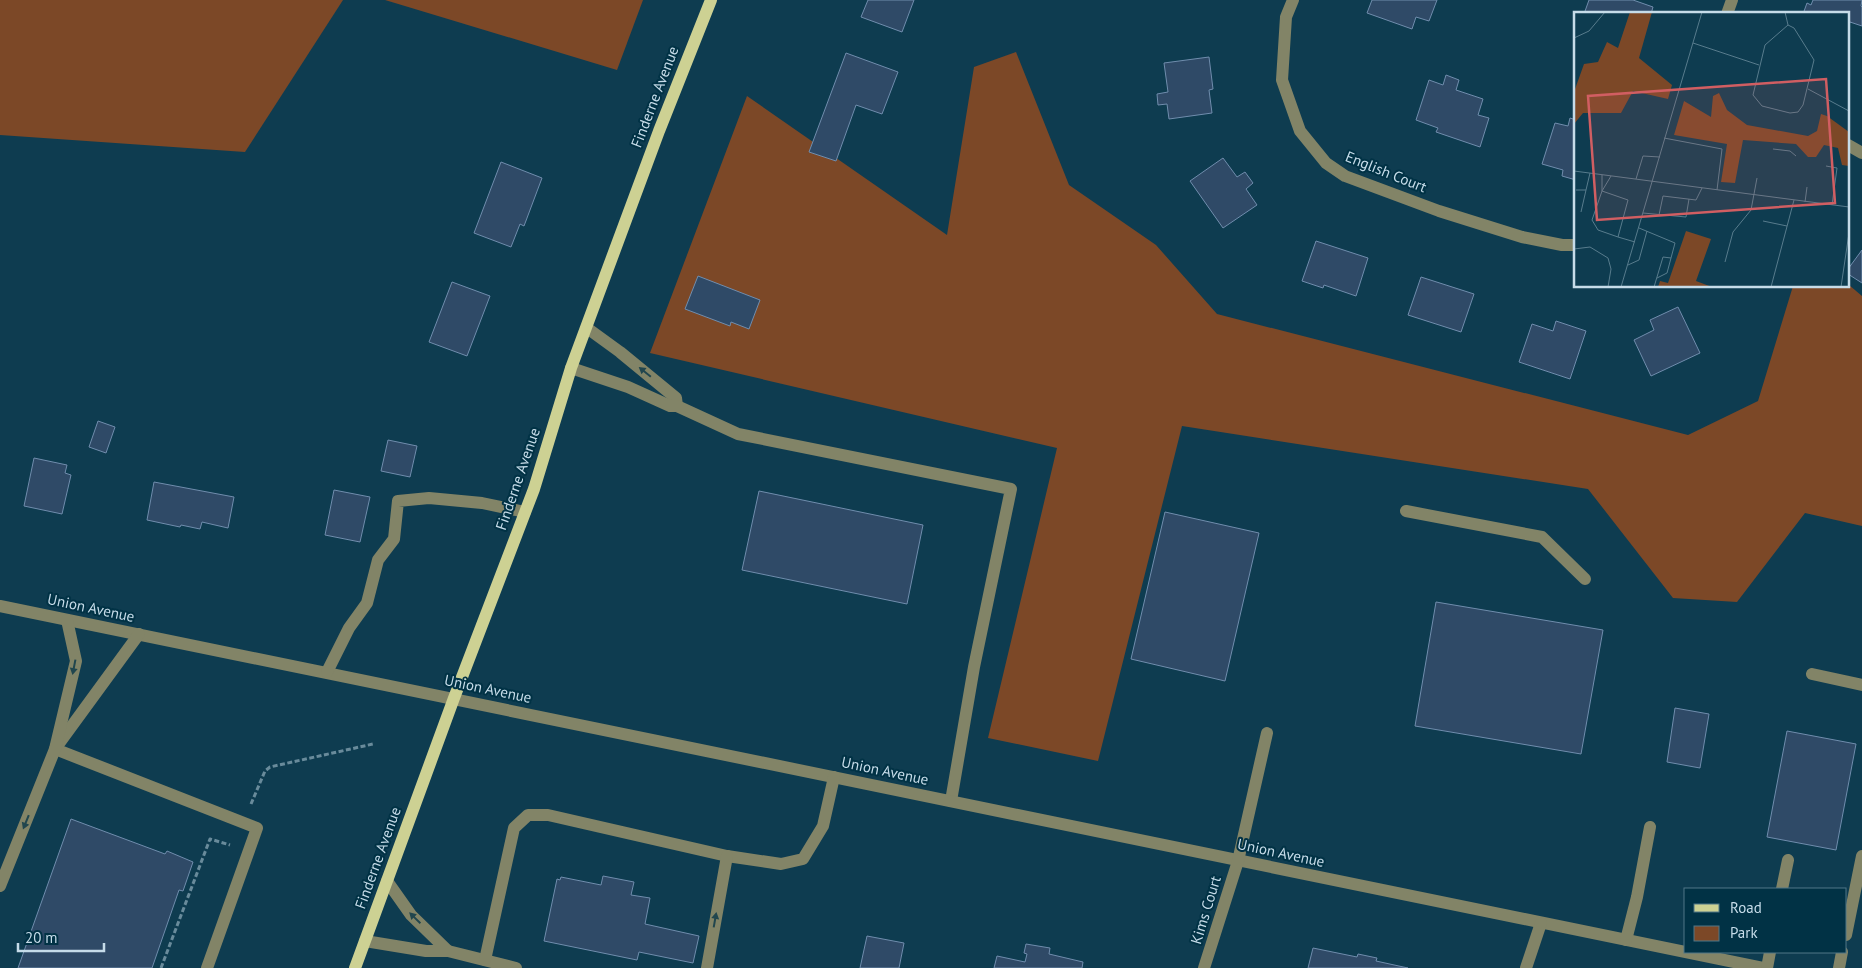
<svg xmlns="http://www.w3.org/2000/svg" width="1862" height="968" viewBox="0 0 1862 968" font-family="'PT Sans',sans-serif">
  <rect width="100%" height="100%" fill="#0e3c50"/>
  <g fill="#7c4827">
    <polygon points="0,0 343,0 245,152 0,135"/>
    <polygon points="385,0 643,0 617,70"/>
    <polygon points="1016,52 1069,185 1156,245 1217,314 1688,435 1758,401 1793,286 1848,286 1849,285 1862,296 1862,526 1805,513 1737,602 1673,598 1588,489 1182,426 1098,761 988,738 1057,448 650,353 747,96 947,235 974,67"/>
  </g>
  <g fill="#2f4a67" stroke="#708dad">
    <polygon points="868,0 914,0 902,32 861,17"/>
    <polygon points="1372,0 1437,0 1429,21 1416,17 1412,29 1367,13"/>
    <polygon points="1589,0 1633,0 1653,7 1651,14 1584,14"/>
    <polygon points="1813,0 1862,0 1861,6 1862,7 1862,26 1850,22 1848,27 1848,14 1803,14 1807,3 1811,5"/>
    <polygon points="846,53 898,72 882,114 856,105 836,161 809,152"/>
    <polygon points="1209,57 1213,89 1209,90 1212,113 1169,119 1167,104 1158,105 1157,94 1168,92 1164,63"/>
    <polygon points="1446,75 1459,80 1456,90 1483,99 1478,115 1489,118 1480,147 1436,132 1438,128 1416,120 1429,80 1443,85"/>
    <polygon points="1570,118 1576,120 1576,180 1562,176 1563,170 1542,164 1555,123 1568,126"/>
    <polygon points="1223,158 1237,177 1245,172 1253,183 1246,189 1257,205 1223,228 1190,181"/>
    <polygon points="501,162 542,178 524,226 520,224 511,247 474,233"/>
    <polygon points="1316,241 1368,258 1356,296 1324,285 1323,288 1302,281"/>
    <polygon points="1862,250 1862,283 1848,274 1848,269"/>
    <polygon points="698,276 760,300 749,329 731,322 730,326 685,309"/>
    <polygon points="1421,277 1474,294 1461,332 1408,315"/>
    <polygon points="452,282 490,296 467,356 429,342"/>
    <polygon points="1678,307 1700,353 1651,376 1634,340 1654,330 1650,320"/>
    <polygon points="1556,321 1586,331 1570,379 1519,362 1532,324 1553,331"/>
    <polygon points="98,421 115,427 106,453 89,447"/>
    <polygon points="388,440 417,446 410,477 381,471"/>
    <polygon points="34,458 67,465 65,473 71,475 62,514 24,506"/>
    <polygon points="154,482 234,497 228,528 202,522 200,529 181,525 180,527 147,520"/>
    <polygon points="334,490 370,497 360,542 325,535"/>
    <polygon points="759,491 923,525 907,604 742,570"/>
    <polygon points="1165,512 1259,533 1225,681 1131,659"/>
    <polygon points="1436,602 1603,630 1581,754 1415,726"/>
    <polygon points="1675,708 1709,714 1700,768 1667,762"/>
    <polygon points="1787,731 1856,744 1836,850 1767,837"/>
    <polygon points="71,819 165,854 167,851 193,862 183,891 179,890 152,968 18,968"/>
    <polygon points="603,876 634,882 631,895 650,898 645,924 699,936 693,963 639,952 637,960 544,941 557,879 560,880 561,877 601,885"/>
    <polygon points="867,936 904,943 899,968 860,968"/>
    <polygon points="1026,944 1050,948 1049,954 1083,962 1082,968 994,968 997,956 1025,962 1027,954 1024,953"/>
    <polygon points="1313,948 1357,957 1358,954 1377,958 1376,961 1408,968 1308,968"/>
  </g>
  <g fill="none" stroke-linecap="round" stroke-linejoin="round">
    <g stroke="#698b9b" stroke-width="3" stroke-dasharray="5 2.5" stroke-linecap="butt">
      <polyline points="251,804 265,771 270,767 373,744"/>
      <polyline points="161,968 210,839 230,845"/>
    </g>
    <g stroke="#828467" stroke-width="12">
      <polyline points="1293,0 1286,17 1282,80 1300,131 1326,163 1345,176 1439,211 1522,237 1562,245 1576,245"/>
      <polyline points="1727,14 1732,0"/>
      <polyline points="1848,145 1862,153"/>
      <polyline points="587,328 620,352 676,398 677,406"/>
      <polyline points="571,368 628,387 670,406 677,406 738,434 1011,489 974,667 951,801"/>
      <polyline points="1406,511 1542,537 1585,579"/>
      <polyline points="0,606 1763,968"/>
      <polyline points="139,634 55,749 257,828 207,968"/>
      <polyline points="327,672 349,628 367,603 378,560 394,539 398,501 429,498 482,503 525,512"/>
      <polyline points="1812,674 1862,685"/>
      <polyline points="387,881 411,915 448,951"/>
      <polyline points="0,886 55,749 76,661 67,620"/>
      <polyline points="1782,889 1788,860"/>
      <polyline points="1846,935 1862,856"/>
      <polyline points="1626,940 1637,897 1650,827"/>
      <polyline points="365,941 426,951 448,951 516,968"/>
      <polyline points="485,960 514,828 528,815 548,815 727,856 781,864 803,859 823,826 834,777"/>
      <polyline points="707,968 727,856"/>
      <polyline points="1204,968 1238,861 1267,733"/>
      <polyline points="1526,968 1541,923"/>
      <polyline points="1767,968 1770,952"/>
      <polyline points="1839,968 1842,952"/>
    </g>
    <polyline stroke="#cdd193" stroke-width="12" points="355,968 454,698 534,489 571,368 659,131 711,0"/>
  </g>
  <defs><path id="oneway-solid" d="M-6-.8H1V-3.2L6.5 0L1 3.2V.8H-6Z" transform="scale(1.25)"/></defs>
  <g fill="#21464e">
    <use href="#oneway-solid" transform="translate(645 372) rotate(-141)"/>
    <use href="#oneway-solid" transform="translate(74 667) rotate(101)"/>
    <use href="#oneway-solid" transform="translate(26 822) rotate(112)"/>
    <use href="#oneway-solid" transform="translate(415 918) rotate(-136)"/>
    <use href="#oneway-solid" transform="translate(715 920) rotate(-80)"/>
  </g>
  <g text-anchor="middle" stroke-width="4" stroke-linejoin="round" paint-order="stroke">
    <g font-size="15" fill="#c6dce9" stroke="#013245">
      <text transform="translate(655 97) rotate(-69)" y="5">Finderne Avenue</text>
      <text transform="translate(1386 172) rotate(22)" y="5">English Court</text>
      <text transform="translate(518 479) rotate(-71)" y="5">Finderne Avenue</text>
      <text transform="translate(91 608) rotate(12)" y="5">Union Avenue</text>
      <text transform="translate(488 689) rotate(12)" y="5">Union Avenue</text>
      <text transform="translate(885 771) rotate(12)" y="5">Union Avenue</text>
      <text transform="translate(1281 853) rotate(12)" y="5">Union Avenue</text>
      <text transform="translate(378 858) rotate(-70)" y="5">Finderne Avenue</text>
      <text transform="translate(1206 910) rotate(-73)" y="5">Kims Court</text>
    </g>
  </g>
  <g transform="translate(1574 12)">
    <rect width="275" height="275" fill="#0e3c50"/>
    <path d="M56,0H78L65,46L98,73L94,87L59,79L47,101H9L0,112V80L10,52L24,50L33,30L44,36ZM145,81L153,98L173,113L234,124L243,119L247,102L253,104L275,120V154L268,153L264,136L250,133L242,145H234L222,132L169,128L161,171L147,170L153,132L100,123L110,89L137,105L139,84ZM112,219L137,227L122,269L138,275H84L86,269L94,271Z" fill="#7c4827"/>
    <path fill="none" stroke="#587c8d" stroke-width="1" d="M211,0L214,13L220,16L240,48L229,93L224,100L216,101L188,94L179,83L191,33L214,13M0,26L15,19L31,0M119,31L185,53M234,77L275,99M90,126L148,137L143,178M199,137L216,139L222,144M252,154L263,156L258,193M0,159L275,195M28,163V179L18,208L24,218L44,225M37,164L28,179L54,188L44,225L61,230M62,167L69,144L86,145M2,178H12L16,161M231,190L233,175M7,200L12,178M69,201L112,205L115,187M85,203L89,184L122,188L128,176M189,209L213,214M65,216L101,231L93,261L83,266M0,237L16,235L34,246L37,257L34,275M151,250L159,220L177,198L183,166M54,253L65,248L73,219M47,275L128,0M80,275L89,245L97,246M197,275L220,188M267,275L275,221"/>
    <path fill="#d15e62" fill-opacity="0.15" stroke="#d15e62" stroke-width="2.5" d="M252,67L261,191L23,208L14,84Z"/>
    <rect width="275" height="275" fill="none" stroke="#c6dce9" stroke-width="2.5"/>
  </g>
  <rect x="1684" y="888" width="162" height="65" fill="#013245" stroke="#507687"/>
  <rect x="1694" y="904" width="25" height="8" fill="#cdd193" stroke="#507687"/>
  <text x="1730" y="913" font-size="15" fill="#c6dce9">Road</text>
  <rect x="1694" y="926" width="25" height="15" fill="#7c4827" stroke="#507687"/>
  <text x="1730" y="938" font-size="15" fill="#c6dce9">Park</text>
  <path d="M18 943v8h86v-8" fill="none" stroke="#c6dce9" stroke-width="2.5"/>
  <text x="25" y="943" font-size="15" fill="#c6dce9" stroke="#013245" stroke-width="4" paint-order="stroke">20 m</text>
</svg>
